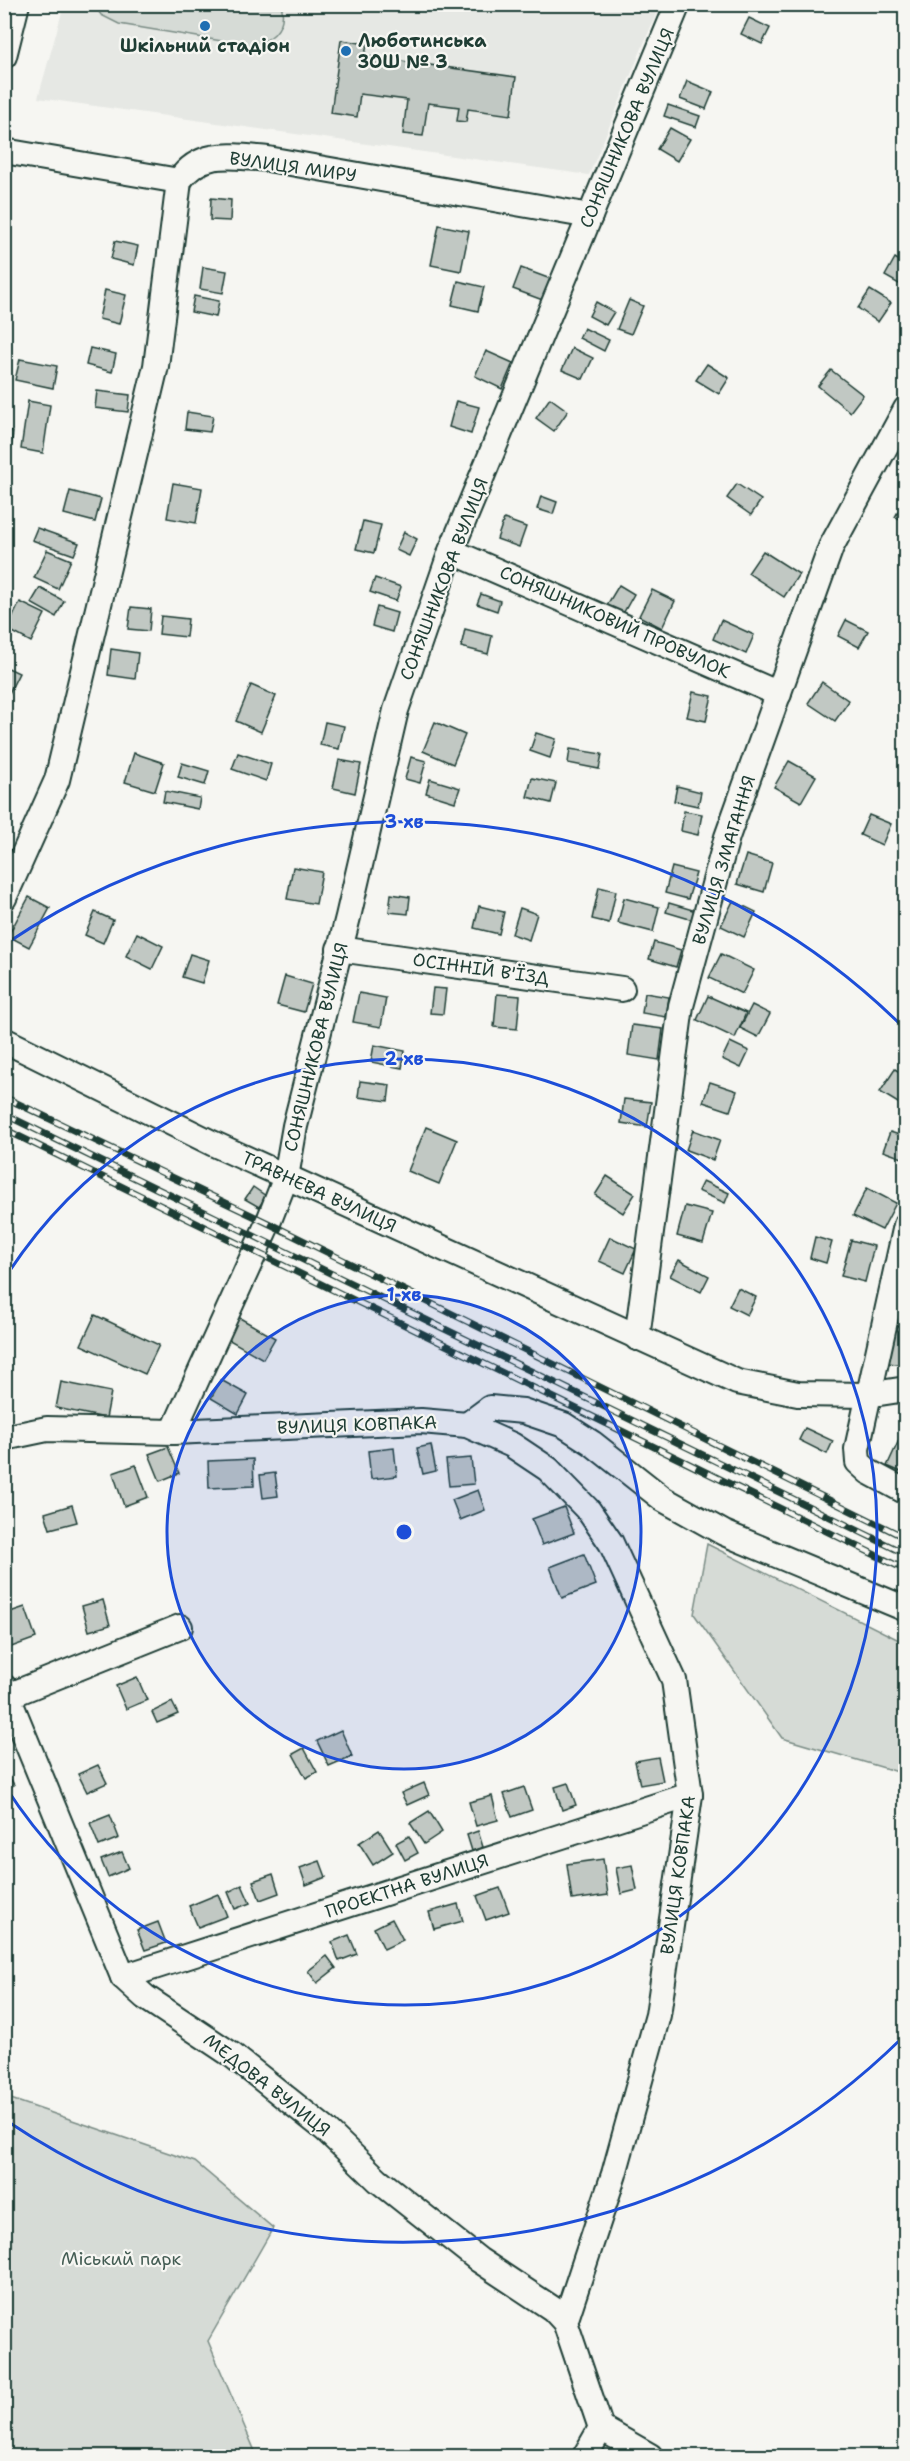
<svg xmlns="http://www.w3.org/2000/svg" width="910" height="2461" viewBox="0 0 910 2461" font-family="'Shantell Sans',sans-serif">
  <rect width="100%" height="100%" fill="#f6f6f2"/>
  <filter id="ink" filterUnits="userSpaceOnUse"><feTurbulence type="fractalNoise" baseFrequency=".0167" numOctaves="2"/><feDisplacementMap in="SourceGraphic" scale="12" xChannelSelector="R" yChannelSelector="G"/><feConvolveMatrix kernelMatrix="1 2 1 2 8 2 1 2 1" color-interpolation-filters="sRGB"/></filter>
  <g filter="url(#ink)">
    <polygon fill="#e6e8e4" points="64,5 660,5 589,175 38,98"/>
    <g fill="#d6dbd6" stroke="#7a8c85" stroke-width="1.5">
      <path d="M94,5H281C288,29 268,45 246,45L119,24L101,15Z"/>
      <polygon points="707,1544 905,1643 905,1774 782,1738 694,1614"/>
      <polygon points="5,2097 195,2162 273,2228 208,2341 257,2456 5,2456"/>
    </g>
    <g fill="#c1c8c3" stroke="#1f3d34" stroke-width="1.5">
      <polygon points="749,18 770,28 762,44 741,34"/>
      <polygon points="341,40 367,44 365,56 516,77 511,115 468,109 466,122 457,121 459,107 428,103 423,136 403,134 407,100 360,94 357,117 331,113"/>
      <polygon points="687,81 713,92 706,109 680,99"/>
      <polygon points="668,105 700,116 696,127 664,116"/>
      <polygon points="670,128 690,139 677,161 657,149"/>
      <polygon points="211,198 231,200 230,221 210,220"/>
      <polygon points="439,225 469,231 461,271 431,265"/>
      <polygon points="115,241 138,246 134,265 111,259"/>
      <polygon points="895,258 906,265 906,288 885,276"/>
      <polygon points="203,267 227,271 223,293 200,289"/>
      <polygon points="521,268 556,281 548,302 513,289"/>
      <polygon points="458,281 484,287 478,311 452,305"/>
      <polygon points="105,290 126,295 119,324 99,319"/>
      <polygon points="870,290 891,303 878,322 858,308"/>
      <polygon points="194,296 219,301 216,317 191,312"/>
      <polygon points="629,300 643,306 631,334 617,329"/>
      <polygon points="596,302 614,312 606,325 589,316"/>
      <polygon points="584,328 609,340 604,351 579,338"/>
      <polygon points="90,348 116,354 112,372 86,365"/>
      <polygon points="572,348 593,358 583,379 562,370"/>
      <polygon points="486,351 513,363 502,389 475,376"/>
      <polygon points="20,359 57,366 53,388 15,380"/>
      <polygon points="707,364 729,378 719,394 696,380"/>
      <polygon points="831,370 863,395 850,412 818,386"/>
      <polygon points="97,391 130,395 128,412 95,408"/>
      <polygon points="550,398 568,411 554,431 536,418"/>
      <polygon points="28,401 50,405 43,453 21,449"/>
      <polygon points="456,401 479,407 471,434 449,427"/>
      <polygon points="187,412 213,416 210,432 185,429"/>
      <polygon points="4,431 13,432 10,456 4,456"/>
      <polygon points="173,483 202,488 196,523 167,518"/>
      <polygon points="737,484 761,500 751,515 727,498"/>
      <polygon points="70,491 101,499 95,522 64,514"/>
      <polygon points="541,496 557,502 553,514 537,509"/>
      <polygon points="906,497 906,522 895,517"/>
      <polygon points="504,519 526,527 519,547 497,539"/>
      <polygon points="363,521 381,525 374,553 356,549"/>
      <polygon points="37,528 79,543 74,555 32,540"/>
      <polygon points="404,532 417,539 409,556 396,550"/>
      <polygon points="47,550 71,560 58,589 34,578"/>
      <polygon points="763,551 799,574 784,597 748,573"/>
      <polygon points="375,578 401,587 396,601 370,592"/>
      <polygon points="619,585 634,594 620,619 604,610"/>
      <polygon points="40,588 64,601 56,617 31,603"/>
      <polygon points="652,590 675,601 662,628 639,616"/>
      <polygon points="481,594 500,601 497,611 477,604"/>
      <polygon points="20,602 45,614 31,642 7,629"/>
      <polygon points="131,607 151,609 149,631 128,629"/>
      <polygon points="377,607 397,613 392,632 372,626"/>
      <polygon points="161,616 188,619 186,637 159,634"/>
      <polygon points="721,620 754,635 746,654 713,639"/>
      <polygon points="846,620 868,631 859,647 838,636"/>
      <polygon points="465,629 492,636 488,654 461,647"/>
      <polygon points="111,649 138,653 135,679 108,675"/>
      <polygon points="4,666 19,673 9,693 4,691"/>
      <polygon points="822,682 849,701 835,721 808,703"/>
      <polygon points="251,685 276,696 261,732 236,721"/>
      <polygon points="693,692 712,696 706,721 687,717"/>
      <polygon points="325,722 344,726 339,749 320,745"/>
      <polygon points="435,722 465,735 453,764 423,751"/>
      <polygon points="536,733 556,739 550,758 530,751"/>
      <polygon points="570,749 602,754 599,769 568,763"/>
      <polygon points="134,753 164,763 155,791 125,782"/>
      <polygon points="238,753 271,764 266,781 232,769"/>
      <polygon points="411,757 426,761 420,783 405,779"/>
      <polygon points="339,760 361,764 355,793 333,788"/>
      <polygon points="789,761 816,776 801,802 774,787"/>
      <polygon points="182,763 209,771 205,785 178,777"/>
      <polygon points="532,778 556,783 551,803 527,797"/>
      <polygon points="430,779 460,788 455,802 426,793"/>
      <polygon points="677,786 701,792 698,806 674,801"/>
      <polygon points="165,791 200,798 198,809 163,802"/>
      <polygon points="684,811 702,814 698,835 681,831"/>
      <polygon points="869,815 891,824 882,845 860,835"/>
      <polygon points="746,855 772,863 764,892 737,884"/>
      <polygon points="293,867 322,872 316,904 287,899"/>
      <polygon points="672,867 696,873 688,899 665,893"/>
      <polygon points="599,887 616,891 609,923 592,919"/>
      <polygon points="391,894 410,897 408,914 389,912"/>
      <polygon points="29,897 50,908 29,947 8,936"/>
      <polygon points="624,898 659,907 653,932 618,923"/>
      <polygon points="733,901 756,912 744,937 721,926"/>
      <polygon points="669,903 696,911 693,920 666,912"/>
      <polygon points="479,906 504,912 499,934 474,928"/>
      <polygon points="520,908 537,914 529,940 512,934"/>
      <polygon points="95,912 113,920 103,943 85,935"/>
      <polygon points="137,933 163,946 152,969 126,956"/>
      <polygon points="654,942 681,950 676,967 649,959"/>
      <polygon points="190,954 209,960 202,983 182,977"/>
      <polygon points="721,954 754,970 742,994 709,978"/>
      <polygon points="285,976 312,984 304,1012 277,1005"/>
      <polygon points="433,988 446,989 443,1014 430,1013"/>
      <polygon points="359,993 386,998 381,1027 353,1022"/>
      <polygon points="645,993 669,997 666,1017 642,1013"/>
      <polygon points="497,994 520,996 517,1029 494,1027"/>
      <polygon points="708,996 746,1013 735,1038 697,1020"/>
      <polygon points="752,1005 770,1014 758,1037 740,1028"/>
      <polygon points="632,1025 663,1029 659,1060 628,1055"/>
      <polygon points="730,1042 749,1051 741,1068 722,1059"/>
      <polygon points="374,1045 405,1051 402,1068 371,1062"/>
      <polygon points="895,1069 906,1076 906,1103 903,1106 880,1092"/>
      <polygon points="360,1081 390,1085 388,1101 358,1097"/>
      <polygon points="710,1082 737,1091 730,1111 703,1102"/>
      <polygon points="624,1099 651,1102 647,1127 621,1123"/>
      <polygon points="426,1127 457,1140 439,1184 408,1171"/>
      <polygon points="693,1130 720,1140 713,1160 686,1150"/>
      <polygon points="890,1132 906,1137 905,1159 883,1151"/>
      <polygon points="607,1176 635,1194 623,1213 595,1195"/>
      <polygon points="703,1181 729,1193 725,1203 698,1191"/>
      <polygon points="253,1187 266,1196 259,1207 245,1199"/>
      <polygon points="867,1188 896,1203 882,1230 853,1216"/>
      <polygon points="685,1206 712,1213 703,1243 677,1236"/>
      <polygon points="610,1237 636,1249 625,1273 599,1261"/>
      <polygon points="815,1237 832,1242 826,1263 810,1258"/>
      <polygon points="851,1240 874,1246 865,1282 841,1276"/>
      <polygon points="679,1260 709,1276 701,1292 670,1276"/>
      <polygon points="738,1288 756,1297 747,1315 729,1306"/>
      <polygon points="95,1315 159,1345 145,1374 81,1345"/>
      <polygon points="238,1317 275,1338 263,1359 226,1338"/>
      <polygon points="891,1330 906,1331 906,1365 887,1363"/>
      <polygon points="221,1380 248,1395 238,1414 211,1398"/>
      <polygon points="61,1382 111,1392 106,1418 56,1408"/>
      <polygon points="805,1428 833,1441 827,1454 799,1440"/>
      <polygon points="900,1438 906,1440 906,1474 887,1466"/>
      <polygon points="431,1445 436,1471 423,1474 417,1448"/>
      <polygon points="168,1447 179,1473 160,1481 149,1454"/>
      <polygon points="394,1448 397,1476 371,1479 368,1451"/>
      <polygon points="471,1458 474,1484 449,1486 446,1460"/>
      <polygon points="253,1459 254,1486 209,1488 208,1461"/>
      <polygon points="136,1465 148,1497 124,1506 113,1473"/>
      <polygon points="275,1473 278,1496 263,1498 260,1475"/>
      <polygon points="478,1490 485,1510 460,1520 452,1500"/>
      <polygon points="72,1505 77,1522 50,1529 45,1513"/>
      <polygon points="564,1507 574,1533 542,1545 532,1519"/>
      <polygon points="584,1554 596,1585 562,1598 550,1567"/>
      <polygon points="103,1600 110,1625 89,1631 82,1606"/>
      <polygon points="25,1607 36,1638 6,1649 4,1614"/>
      <polygon points="137,1677 147,1700 126,1709 116,1686"/>
      <polygon points="172,1702 178,1714 157,1723 152,1712"/>
      <polygon points="341,1730 352,1756 329,1766 317,1741"/>
      <polygon points="304,1748 317,1772 306,1778 293,1754"/>
      <polygon points="658,1757 663,1781 640,1785 635,1761"/>
      <polygon points="98,1765 107,1783 87,1792 78,1774"/>
      <polygon points="4,1767 14,1785 4,1790"/>
      <polygon points="424,1783 429,1795 407,1805 401,1793"/>
      <polygon points="568,1783 576,1805 562,1810 555,1787"/>
      <polygon points="524,1787 532,1810 512,1817 504,1794"/>
      <polygon points="492,1796 498,1820 476,1826 469,1802"/>
      <polygon points="429,1811 442,1832 424,1844 410,1823"/>
      <polygon points="110,1815 119,1838 99,1846 90,1823"/>
      <polygon points="379,1830 393,1852 373,1865 359,1843"/>
      <polygon points="478,1831 483,1847 472,1851 467,1835"/>
      <polygon points="409,1836 418,1853 405,1860 396,1843"/>
      <polygon points="122,1852 129,1868 108,1877 101,1860"/>
      <polygon points="603,1859 608,1895 572,1900 567,1864"/>
      <polygon points="320,1861 326,1877 306,1885 300,1868"/>
      <polygon points="632,1865 637,1890 621,1894 616,1868"/>
      <polygon points="273,1874 279,1893 260,1900 253,1881"/>
      <polygon points="242,1885 250,1903 235,1909 228,1892"/>
      <polygon points="500,1888 509,1912 486,1920 477,1896"/>
      <polygon points="218,1894 227,1916 198,1927 189,1906"/>
      <polygon points="458,1904 463,1921 434,1929 429,1912"/>
      <polygon points="392,1919 403,1940 384,1949 374,1928"/>
      <polygon points="158,1922 166,1943 145,1950 137,1930"/>
      <polygon points="349,1935 357,1954 339,1961 332,1942"/>
      <polygon points="327,1956 336,1968 317,1983 308,1971"/>
    </g>
    <g fill="none" stroke-linecap="round" stroke-linejoin="round">
      <defs>
        <g id="street">
          <polyline points="4,56 17,4"/>
          <path d="M4,151L179,181C200,149 233,156 268,159L590,216"/>
          <polyline points="451,551 779,694"/>
          <polyline points="4,898 57,780 156,366 179,181"/>
          <polyline points="339,949 622,989"/>
          <polyline points="4,1040 212,1143 737,1382 798,1394 867,1395 906,1389"/>
          <polyline points="906,1225 857,1449 858,1462 869,1472 906,1492"/>
          <polyline points="637,1338 681,1006 727,837 831,547 906,409"/>
          <polyline points="467,1425 490,1408 523,1411 564,1425 592,1443 663,1499 724,1533 906,1609"/>
          <polyline points="173,1432 268,1223 286,1177 295,1126 348,917 396,710 451,551 678,4"/>
          <polyline points="4,1438 47,1429 173,1432 421,1421 467,1425 512,1445 548,1469 589,1511 611,1543 674,1680 690,1795 658,2015 614,2174 565,2322"/>
          <polyline points="4,1687 123,1977 145,1997 232,2055 325,2129 378,2180 479,2260 553,2309 565,2322 601,2428 650,2456"/>
          <polyline points="8,1696 180,1627"/>
          <polyline points="123,1977 690,1795"/>
          <polyline points="585,2456 601,2428"/>
        </g>
      </defs>
      <use href="#street" stroke="#1f3d34" stroke-width="28"/>
      <use href="#street" stroke="#f6f6f2" stroke-width="24"/>
      <defs>
        <g id="rail">
          <polyline points="4,1097 268,1223 906,1538"/>
          <polyline points="4,1114 906,1554"/>
          <polyline points="4,1129 906,1570"/>
        </g>
      </defs>
      <use href="#rail" stroke="#1f3d34" stroke-width="7"/>
      <use href="#rail" stroke="#f6f6f2" stroke-width="4.5" stroke-dasharray="14" stroke-linecap="butt"/>
    </g>
  </g>
  <circle cx="404" cy="1532" r="237" fill="#1d4ed8" fill-opacity=".12"/>
  <g fill="none" stroke="#1d4ed8" stroke-width="3">
    <circle cx="404" cy="1532" r="237"/>
    <path d="M5 1278A473 473 0 1 1 5 1786"/>
    <path d="M902 2038A710 710 0 0 1 7 2121M7 943A710 710 0 0 1 902 1026"/>
  </g>
  <g fill="#1f6fb2" stroke="#f6f6f2" stroke-width="2">
    <circle cx="205" cy="26" r="6"/>
    <circle cx="346" cy="51" r="6"/>
  </g>
  <g text-anchor="middle" stroke-width="4.5" stroke-linejoin="round" paint-order="stroke">
    <g font-size="18" font-weight="bold" fill="#1f3d34" stroke="#f6f6f2" text-anchor="start">
      <text x="358" y="47">Люботинська<tspan x="358" dy="21">ЗОШ № 3</tspan></text>
      <text x="205" y="52" text-anchor="middle">Шкільний стадіон</text>
    </g>
    <g font-size="18" fill="#1f3d34" stroke="#f6f6f2">
      <text transform="translate(627 128) rotate(-67)" y="6">СОНЯШНИКОВА ВУЛИЦЯ</text>
      <text transform="translate(293 167) rotate(8)" y="6">ВУЛИЦЯ МИРУ</text>
      <text transform="translate(444 579) rotate(-69)" y="6">СОНЯШНИКОВА ВУЛИЦЯ</text>
      <text transform="translate(615 622) rotate(24)" y="6">СОНЯШНИКОВИЙ ПРОВУЛОК</text>
      <text transform="translate(724 860) rotate(-73)" y="6">ВУЛИЦЯ ЗМАГАННЯ</text>
      <text transform="translate(481 969) rotate(8)" y="6">ОСІННІЙ В'ЇЗД</text>
      <text transform="translate(316 1047) rotate(-76)" y="6">СОНЯШНИКОВА ВУЛИЦЯ</text>
      <text transform="translate(319 1192) rotate(25)" y="6">ТРАВНЕВА ВУЛИЦЯ</text>
      <text transform="translate(357 1425) rotate(-2)" y="6">ВУЛИЦЯ КОВПАКА</text>
      <text transform="translate(678 1875) rotate(-82)" y="6">ВУЛИЦЯ КОВПАКА</text>
      <text transform="translate(407 1886) rotate(-18)" y="6">ПРОЕКТНА ВУЛИЦЯ</text>
      <text transform="translate(267 2085) rotate(38)" y="6">МЕДОВА ВУЛИЦЯ</text>
    </g>
    <g font-size="18" fill="#445d54" stroke="#f6f6f2">
      <text x="121" y="2265">Міський парк</text>
    </g>
  </g>
  <circle cx="404" cy="1532" r="9" fill="#1d4ed8" stroke="#f6f6f2" stroke-width="3"/>
  <g font-size="18" text-anchor="middle" font-weight="bold" fill="#1d4ed8" stroke="#f6f6f2" stroke-width="4.5" stroke-linejoin="round" paint-order="stroke">
    <text x="404" y="828">3 хв</text>
    <text x="404" y="1065">2 хв</text>
    <text x="404" y="1301">1 хв</text>
  </g>
  <rect width="910" height="2461" fill="none" stroke="#f6f6f2" stroke-width="24"/>
  <rect x="12" y="12" width="886" height="2437" fill="none" stroke="#1f3d34" stroke-width="2" filter="url(#ink)"/>
</svg>
